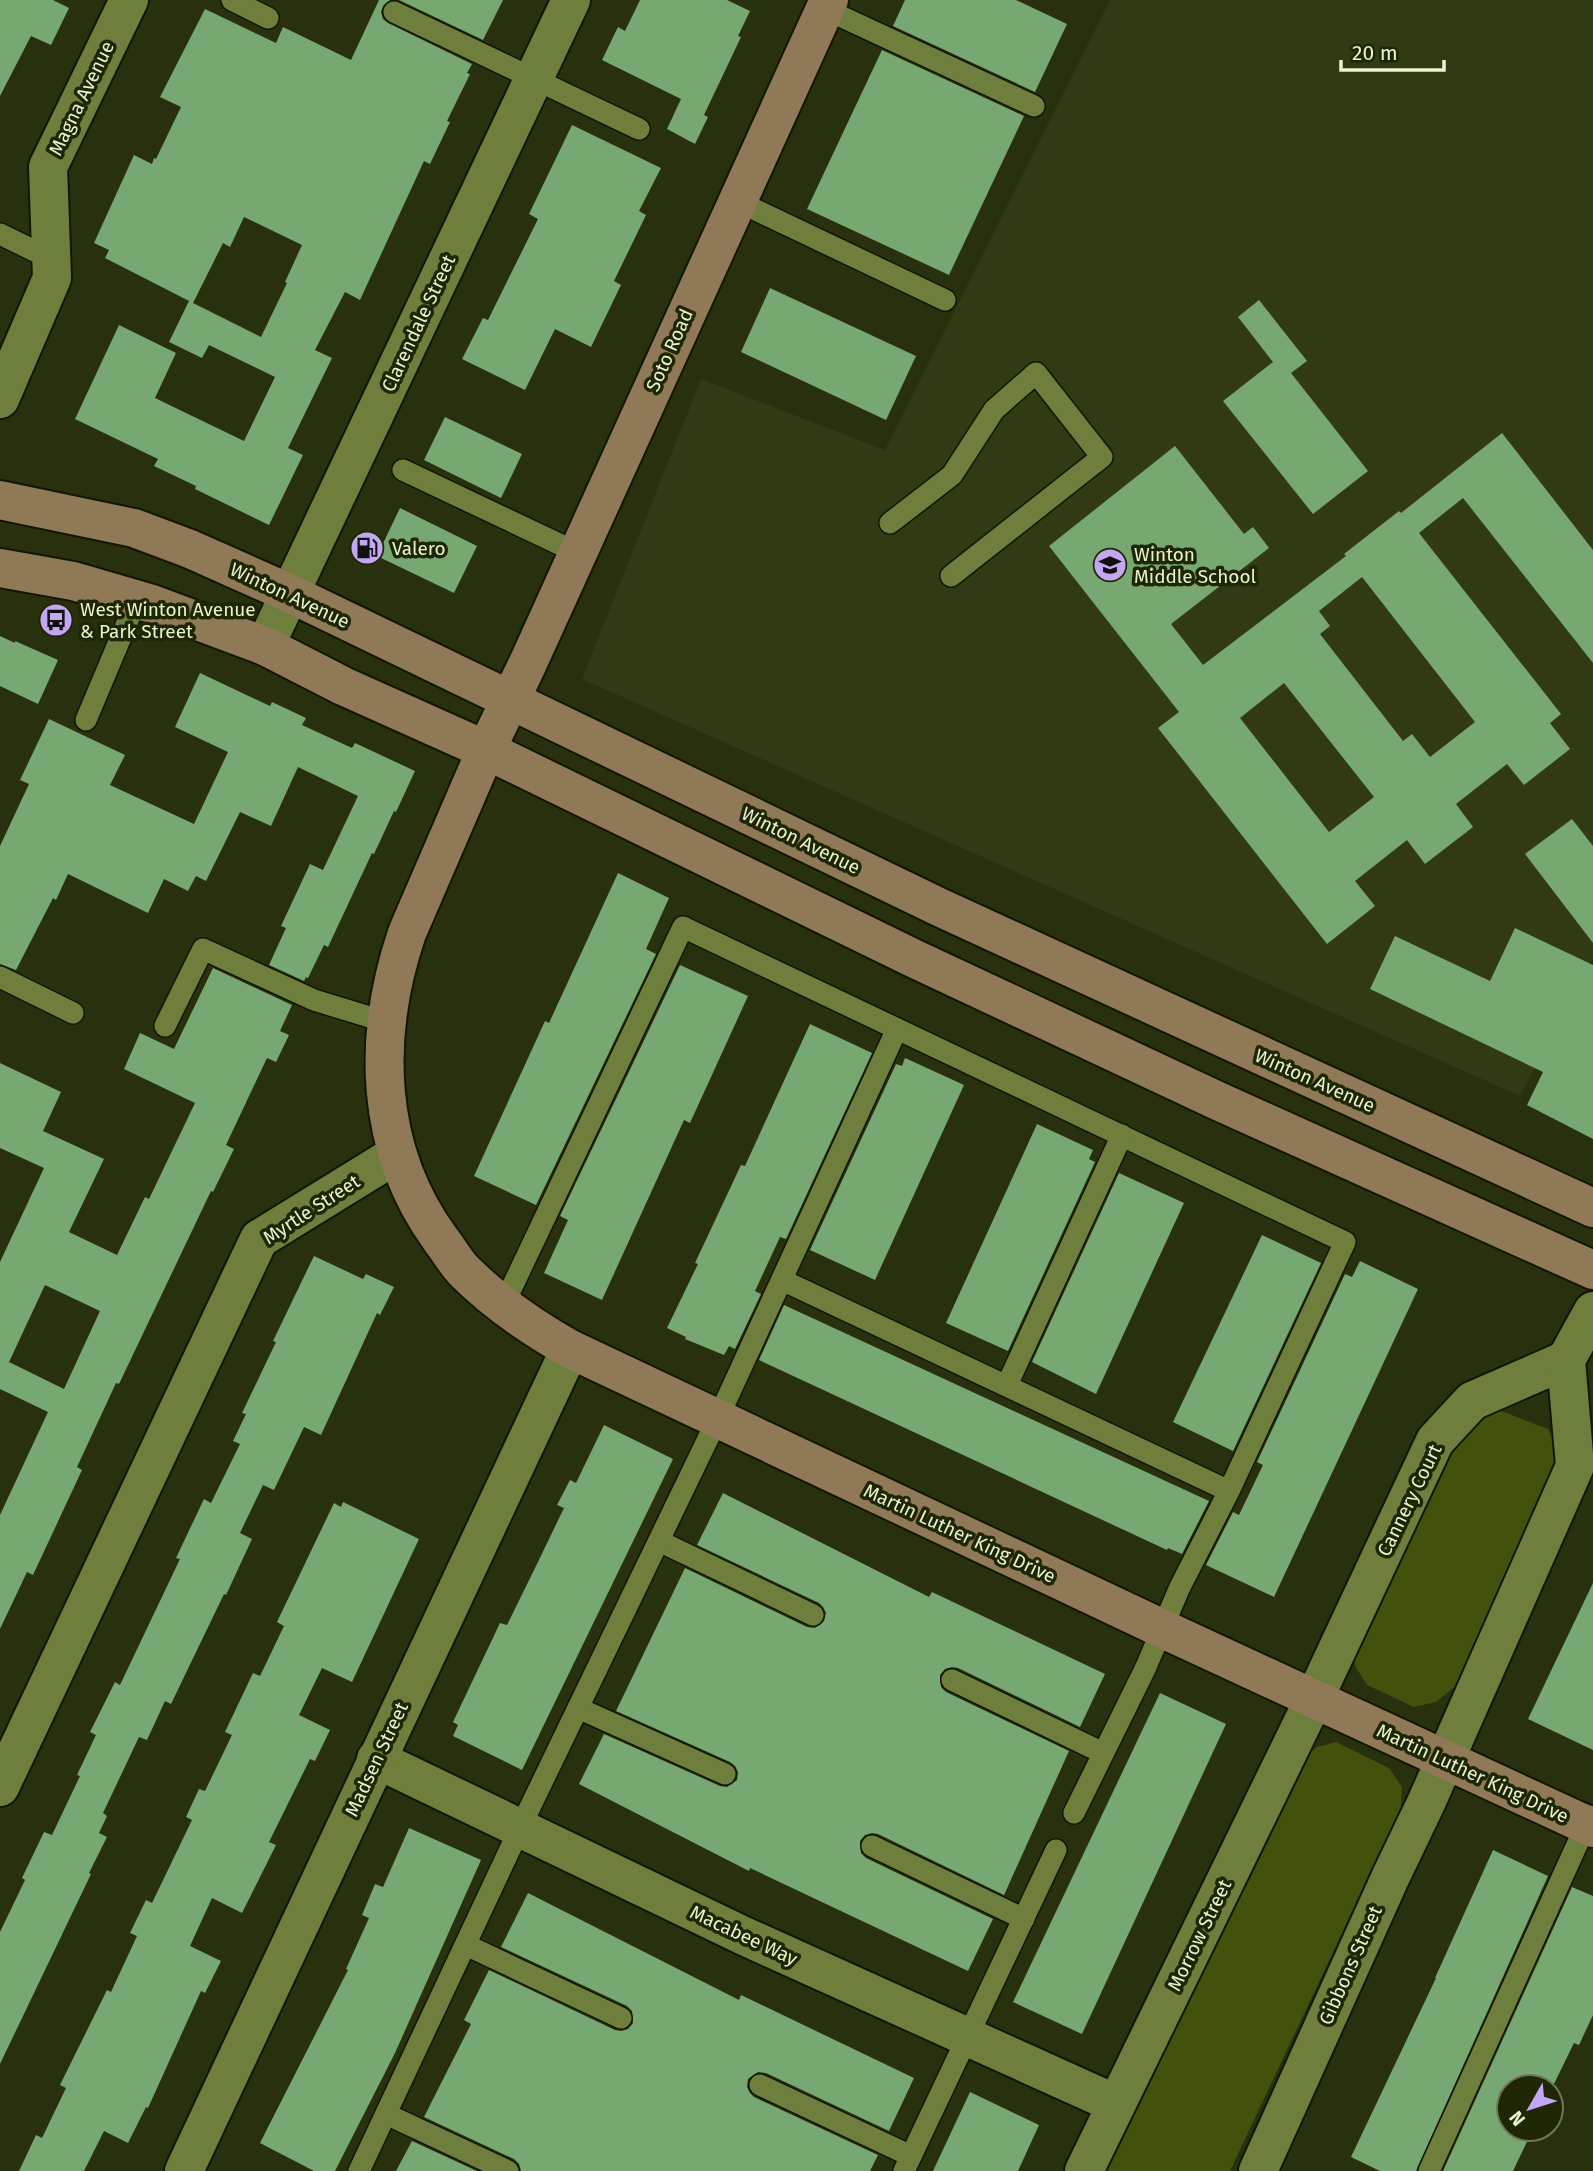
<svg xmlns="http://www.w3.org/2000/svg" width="1593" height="2171" viewBox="0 0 1593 2171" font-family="'Fira Sans',sans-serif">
  <rect width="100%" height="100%" fill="#28300d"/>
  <polygon fill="#313a12" points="1110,0 1593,0 1593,959 1520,1096 582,679 701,379 885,450"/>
  <g fill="#43510d">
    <polygon points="1496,1409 1548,1429 1557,1448 1560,1468 1457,1685 1436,1702 1414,1707 1367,1685 1355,1666 1355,1646 1462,1423"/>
    <polygon points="1336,1742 1389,1768 1402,1787 1401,1808 1230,2171 1107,2171 1301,1761 1317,1747"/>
  </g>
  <g fill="#78a871" fill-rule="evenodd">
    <polygon points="0,0 53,0 69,8 51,45 31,36 0,96"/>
    <polygon points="379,0 390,0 383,6 381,12 383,19 388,23 472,64 467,73 470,74 447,121 450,122 430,164 424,161 360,300 345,292 315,350 332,358 288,448 303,455 269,525 195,489 196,486 154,466 158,459 75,419 119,325 176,353 155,398 244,441 275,377 209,345 202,358 169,342 189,301 261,337 287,283 285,282 302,245 244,217 230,247 223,243 193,303 105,258 109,250 94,243 134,155 152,164 154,158 156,159 181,107 160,97 205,9 276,43 283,27 351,60"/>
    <polygon points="399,0 503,0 483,40"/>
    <polygon points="640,0 727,0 750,11 738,36 741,37 704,115 708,117 695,144 667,129 681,99 602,60 618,27 625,31"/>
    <polygon points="905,0 1016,0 1067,24 1035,92 893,26"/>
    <polygon points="882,50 1024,116 949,275 807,209"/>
    <polygon points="572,125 661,168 639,211 646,215 614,281 621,285 591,347 555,329 525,390 462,359 483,318 488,320 538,219 529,214"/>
    <polygon points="770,288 916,356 886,420 741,352"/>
    <polygon points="1259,300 1307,361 1291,373 1368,471 1313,514 1223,401 1273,362 1238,317"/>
    <polygon points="445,417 522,454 501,498 424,460"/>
    <path d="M1502,433L1593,550V663L1463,498L1419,533L1561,714L1550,723L1570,749L1524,785L1507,764L1456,804L1473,827L1425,864L1407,840L1355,881L1375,906L1327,944L1158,728L1179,712L1049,546L1175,446L1244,534L1253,527L1269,548L1171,624L1203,665L1346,556L1344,554L1399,511L1401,513ZM1362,577L1475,722L1430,757L1412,734L1403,741L1320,634L1330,626L1319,611ZM1284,683L1374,797L1329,832L1240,718Z"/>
    <polygon points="400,508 477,546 454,593 377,556"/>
    <polygon points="0,636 15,643 15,641 58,660 38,704 0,686"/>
    <polygon points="200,673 270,706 272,702 306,718 302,725 352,748 355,743 415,771 396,812 394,811 374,854 372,853 328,947 324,945 308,978 306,977 304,981 269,965 286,928 281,926 310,864 323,870 358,796 298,767 271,826 240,812 206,881 196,876 188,891 164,879 148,913 68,874 56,900 53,898 16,970 0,964 0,846 29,784 20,780 49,719 125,755 110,785 194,824 228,752 175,727"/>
    <polygon points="1572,819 1593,846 1593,943 1525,854"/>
    <polygon points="618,873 669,898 646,949 656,954 536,1205 474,1176 545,1021 549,1023"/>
    <polygon points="1515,928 1593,965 1593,1139 1527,1105 1543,1072 1370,989 1395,936 1490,981"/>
    <polygon points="680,965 748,996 690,1123 684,1120 602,1300 544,1273 568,1220 560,1216"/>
    <path d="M213,968L292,1005L280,1031L289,1035L276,1062L267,1058L226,1145L234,1149L213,1192L211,1191L119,1384L116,1383L77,1467L82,1470L33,1575L27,1572L0,1629V1515L48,1412L0,1389V1262L44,1168L0,1148V1063L61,1092L43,1131L104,1159L69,1232L117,1255L145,1197L149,1199L195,1103L124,1069L140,1033L174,1049ZM45,1285L100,1311L64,1389L9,1362Z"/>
    <polygon points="810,1024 872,1053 786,1239 780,1237 755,1291 761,1294 735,1349 729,1346 724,1355 685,1339 686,1337 667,1328 698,1264 695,1263 741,1165 745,1166"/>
    <polygon points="905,1058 964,1085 875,1280 810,1250 896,1064 902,1066"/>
    <polygon points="1037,1124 1093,1150 1089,1159 1095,1162 1008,1351 946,1323"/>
    <polygon points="1119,1173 1184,1203 1096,1394 1032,1362"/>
    <polygon points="1262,1235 1321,1263 1233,1451 1173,1422"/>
    <polygon points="314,1256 363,1279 366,1274 394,1287 380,1315 377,1313 321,1435 304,1427 274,1490 263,1485 240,1533 252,1539 226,1595 224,1594 171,1704 165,1701 147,1740 139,1737 103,1813 107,1816 99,1833 107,1837 89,1873 91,1874 0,2064 0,1932 25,1880 22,1878 44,1832 52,1835 80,1776 77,1775 96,1735 90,1732 115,1682 120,1685 180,1559 176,1558 204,1499 211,1503 240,1444 233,1441 246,1414 242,1413 276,1342 273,1341"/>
    <polygon points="1360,1261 1418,1289 1274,1597 1206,1565 1233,1512 1239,1515 1263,1465 1257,1462 1345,1274 1352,1277"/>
    <polygon points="784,1305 1209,1501 1182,1554 1168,1548 1167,1550 759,1360"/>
    <polygon points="604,1425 673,1459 522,1770 453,1736 458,1725 453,1722 500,1623 507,1625 537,1564 564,1508 557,1505 570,1480 576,1483"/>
    <polygon points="723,1493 929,1597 932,1592 1105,1674 1080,1727 958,1668 952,1667 945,1669 940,1675 941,1687 946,1692 1069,1751 1004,1895 878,1834 872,1833 865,1835 860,1841 861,1853 866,1858 993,1919 968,1971 750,1868 749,1871 579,1784 604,1734 720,1786 727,1787 737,1780 738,1772 735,1766 730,1762 616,1711 685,1568 807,1627 815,1628 824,1621 826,1613 823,1607 819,1603 697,1545"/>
    <polygon points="343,1502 419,1539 352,1682 322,1668 299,1715 330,1730 315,1761 310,1759 269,1842 276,1845 242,1913 212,1898 190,1946 221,1961 205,1993 201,1991 148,2108 146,2107 128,2143 104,2131 84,2171 19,2171 36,2135 42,2138 66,2088 60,2085 107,1990 111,1992 137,1936 130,1933 146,1900 152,1903 192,1820 186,1817 199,1789 205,1791 232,1735 225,1732 253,1673 260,1676 284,1626 277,1622 334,1503 341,1507"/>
    <polygon points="1593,1583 1593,1750 1528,1719"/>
    <polygon points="1160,1693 1226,1724 1082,2034 1013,2002"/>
    <polygon points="409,1828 481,1860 395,2053 335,2171 314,2171 260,2143 348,1970 346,1969 369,1918 362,1915 375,1884 383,1887"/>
    <polygon points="1493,1850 1548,1876 1416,2171 1380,2171 1351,2157 1436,1978 1435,1978"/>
    <polygon points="1572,1887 1593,1896 1593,2015 1579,2045 1574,2043 1551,2090 1551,2087 1509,2087 1509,2129 1533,2129 1513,2171 1443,2171"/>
    <polygon points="528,1893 739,2000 741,1995 914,2078 889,2131 766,2073 758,2072 748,2079 747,2087 750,2093 754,2097 878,2155 870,2171 521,2171 519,2164 514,2159 424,2117 471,2024 464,2020 489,1970 615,2030 621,2031 628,2029 633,2023 632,2011 627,2006 501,1947"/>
    <polygon points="970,2092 1039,2125 1018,2171 933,2171"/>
    <polygon points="412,2141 477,2171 396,2171"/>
  </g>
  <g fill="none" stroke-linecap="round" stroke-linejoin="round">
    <defs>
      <g id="lane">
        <polyline points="232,0 268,18"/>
        <polyline points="825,9 1034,106"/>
        <polyline points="394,12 639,129"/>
        <polyline points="737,201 945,300"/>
        <polyline points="0,234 51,259"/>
        <polyline points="403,470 578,553"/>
        <polyline points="890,523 952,475 994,410 1036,373 1102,457 951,576"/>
        <polyline points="86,720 137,599"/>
        <polyline points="0,977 73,1013"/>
        <polyline points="165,1026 203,949 314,1000 386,1022"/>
        <polyline points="782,1280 1229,1491"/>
        <polyline points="503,1306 683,927 1345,1242 1229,1491 1179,1589 1146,1667 1074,1813"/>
        <polyline points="1007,1385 1122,1135"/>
        <polyline points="659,1541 813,1615"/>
        <polyline points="952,1680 1103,1753"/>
        <polyline points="578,1708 725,1774"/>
        <polyline points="872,1846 1024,1919"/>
        <polyline points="466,1945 621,2018"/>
        <polyline points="760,2085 911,2156"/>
        <polyline points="386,2114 508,2171"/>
        <polyline points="359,2171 520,1828 718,1418 897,1029"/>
        <polyline points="904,2171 1056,1850"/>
        <polyline points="1429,2171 1590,1816"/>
      </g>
      <g id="street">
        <polyline points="0,399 52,278 48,167 129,0"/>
        <polyline points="265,646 571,0"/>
        <polyline points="376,1759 744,1936 1116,2104"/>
        <polyline points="0,1787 259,1239 397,1154"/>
        <polyline points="184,2171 570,1349"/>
        <polyline points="1084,2171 1314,1699 1435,1441 1472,1401 1566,1360"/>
        <polyline points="1258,2171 1391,1876 1426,1803 1575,1466 1566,1360 1593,1311"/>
      </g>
      <g id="secondary">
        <path d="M829,0L528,663L486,750L407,933C372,1036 374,1149 441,1240C448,1249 455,1261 463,1270C495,1302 531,1327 570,1349L1163,1629L1593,1828"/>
        <polyline points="0,500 134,528 190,549 289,593 939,907 1593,1208"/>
        <polyline points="0,568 73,581 152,604 265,646 343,686 486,750 915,959 1218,1101 1593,1270"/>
      </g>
    </defs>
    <use href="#lane" stroke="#121704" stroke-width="24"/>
    <use href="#street" stroke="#121704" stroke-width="42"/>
    <use href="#secondary" stroke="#121704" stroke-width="42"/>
    <use href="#lane" stroke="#6e7f3d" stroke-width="21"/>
    <use href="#street" stroke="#6e7f3d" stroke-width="38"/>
    <use href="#secondary" stroke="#907956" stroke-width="38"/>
  </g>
  <defs>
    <symbol id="fuel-disc" viewBox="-11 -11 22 22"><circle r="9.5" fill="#c3a7f2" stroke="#1e2603"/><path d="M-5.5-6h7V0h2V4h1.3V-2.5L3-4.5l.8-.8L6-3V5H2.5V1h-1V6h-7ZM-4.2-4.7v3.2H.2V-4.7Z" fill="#111"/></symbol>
    <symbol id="school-disc" viewBox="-11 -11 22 22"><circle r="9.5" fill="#c3a7f2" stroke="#1e2603"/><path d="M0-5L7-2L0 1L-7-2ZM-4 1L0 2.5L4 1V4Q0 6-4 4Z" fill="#111"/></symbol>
    <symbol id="bus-disc" viewBox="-11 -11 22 22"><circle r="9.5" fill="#c3a7f2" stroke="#1e2603"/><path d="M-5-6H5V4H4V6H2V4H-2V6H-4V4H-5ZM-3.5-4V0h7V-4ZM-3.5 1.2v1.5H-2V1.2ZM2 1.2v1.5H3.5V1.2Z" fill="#111"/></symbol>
  </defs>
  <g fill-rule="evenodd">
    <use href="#fuel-disc" x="348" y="529" width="38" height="38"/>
    <use href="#school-disc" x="1091" y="546" width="38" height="38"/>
    <use href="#bus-disc" x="37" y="601" width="38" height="38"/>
  </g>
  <g text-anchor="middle" stroke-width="7" stroke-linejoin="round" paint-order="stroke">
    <g font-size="19" fill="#e8f3d0" stroke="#1e2603">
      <text transform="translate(81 98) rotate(-64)" y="7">Magna Avenue</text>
      <text transform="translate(418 323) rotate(-65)" y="7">Clarendale Street</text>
      <text transform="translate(669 350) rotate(-66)" y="7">Soto Road</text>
      <text transform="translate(290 595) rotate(25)" y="7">Winton Avenue</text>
      <text transform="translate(801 840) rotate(26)" y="7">Winton Avenue</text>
      <text transform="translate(1315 1080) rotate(24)" y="7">Winton Avenue</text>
      <text transform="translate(311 1209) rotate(-33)" y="7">Myrtle Street</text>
      <text transform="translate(1409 1500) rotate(-64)" y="7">Cannery Court</text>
      <text transform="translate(960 1533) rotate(25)" y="7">Martin Luther King Drive</text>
      <text transform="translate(376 1759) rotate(-65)" y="7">Madsen Street</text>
      <text transform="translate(1473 1773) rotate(25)" y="7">Martin Luther King Drive</text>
      <text transform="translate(744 1935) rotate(25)" y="7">Macabee Way</text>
      <text transform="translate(1199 1935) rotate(-64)" y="7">Morrow Street</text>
      <text transform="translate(1350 1965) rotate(-66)" y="7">Gibbons Street</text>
    </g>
    <g font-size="19" fill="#e8f3d0" stroke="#1e2603" text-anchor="start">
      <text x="392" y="555">Valero</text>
      <text x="1134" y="561">Winton<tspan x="1134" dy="22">Middle School</tspan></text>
      <text x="80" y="616">West Winton Avenue<tspan x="80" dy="22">&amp; Park Street</tspan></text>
    </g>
  </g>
  <g transform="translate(1530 2108) rotate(231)"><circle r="33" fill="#1e2603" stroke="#6f7855" stroke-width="2"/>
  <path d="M0-5L12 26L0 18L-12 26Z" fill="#c3a7f2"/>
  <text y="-10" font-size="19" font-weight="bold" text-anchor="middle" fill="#e8f3d0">N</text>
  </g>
  <path d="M1341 60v10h103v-10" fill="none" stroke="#e8f3d0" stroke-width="3.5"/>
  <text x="1352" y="60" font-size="21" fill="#e8f3d0" stroke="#1e2603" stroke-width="5" paint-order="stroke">20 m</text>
</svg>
